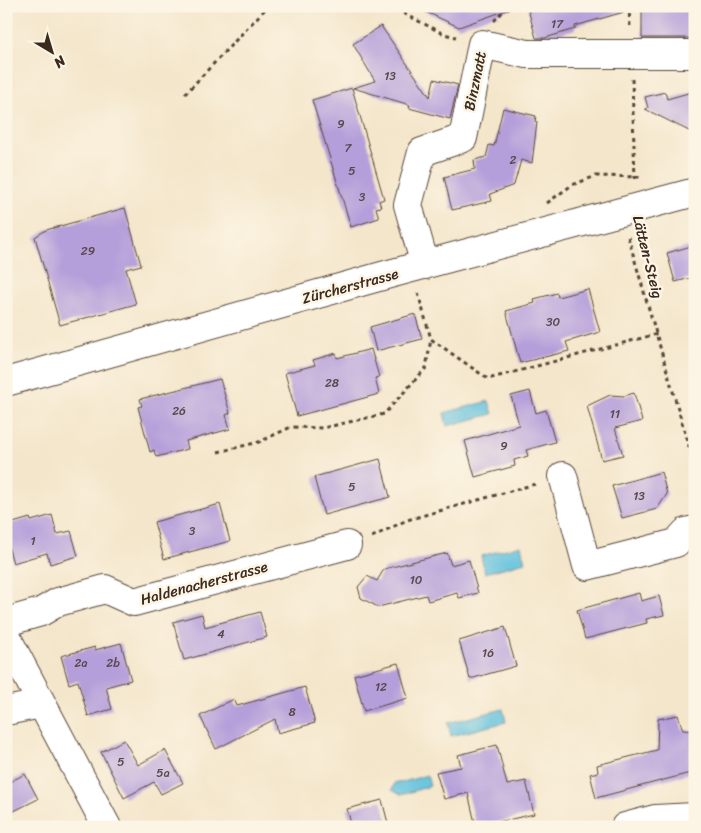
<svg xmlns="http://www.w3.org/2000/svg" width="701" height="833" viewBox="0 0 701 833" font-family="Sriracha,sans-serif">
<style>
.water{fill:#5fc0dd;stroke:#4d757e}
.building{fill:#b59fda}
.lines{fill:none;stroke-linecap:round;stroke-linejoin:round}
.minor-casing{stroke:#574638;stroke-width:30}
.path{stroke:#574638;stroke-width:3;stroke-dasharray:4 4;stroke-linecap:butt}
.minor{stroke:#fff;stroke-width:28}
.labels{text-anchor:middle;stroke-width:5;stroke-linejoin:round;paint-order:stroke}
.number-label{font-size:12px;fill:#5a474d}
.street-label{font-size:15px;fill:#3b2a1e;stroke:#fcf5e5}
</style>
<rect width="100%" height="100%" fill="#fcf5e5"/>
<filter id="ink" filterUnits="userSpaceOnUse"><feTurbulence type="fractalNoise" baseFrequency=".02" numOctaves="2"/><feDisplacementMap in="SourceGraphic" scale="10" xChannelSelector="R" yChannelSelector="G"/><feConvolveMatrix kernelMatrix="1 2 1 2 8 2 1 2 1" color-interpolation-filters="sRGB"/></filter>
<filter id="wash" filterUnits="userSpaceOnUse"><feTurbulence type="fractalNoise" baseFrequency=".0096" numOctaves="4" result="noise"/><feDisplacementMap in="SourceGraphic" scale="20" xChannelSelector="R" yChannelSelector="G"/><feGaussianBlur stdDeviation="1.12" result="paint"/><feColorMatrix in="noise" values="0 0 0 0 0 0 0 0 0 0 0 0 0 0 0 0 0 1.4 0 .05"/><feComposite in="paint" operator="in"/></filter>
<g filter="url(#wash)">
<rect width="100%" height="100%" fill="#f4e6cb"/>
<path class="water" d="M489 401 493 414 447 426 444 413Z
M521 545 525 562 485 573 481 556Z
M503 709 506 722 451 736 448 723Z
M427 775 430 786 401 795 392 790 395 782 400 783Z"/>
<g id="blocks">
<path class="building" d="M413 6H510V9L459 27Z
M527 6H623L624 12 575 26V29L545 38H536Z
M642 6H695V38H642Z
M381 26 430 97 434 79 458 85 450 119 409 108 410 105 353 88 375 81 353 44Z
M352 88 384 199 379 201 381 207 376 208 379 218 351 227 312 100Z
M695 91V134L645 109 648 108 645 97 665 92 667 99Z
M503 108 536 116 535 122H537L532 163 521 160 514 185 490 194 492 201 452 210 444 177 475 169 474 160 486 157 489 145 494 146Z
M125 208 141 265 126 269 136 304 60 325 35 237 46 230Z
M695 245V277L675 282 667 253Z
M588 289 600 332 566 342 569 351 520 363 506 311 535 303 534 299 557 293 558 297Z
M415 314 422 339 376 351 370 327Z
M371 349 379 377 375 378 379 394 297 416 285 373 315 365 313 360 336 353 337 358Z
M220 379 230 413 226 415 230 429 186 441 188 449 156 457 154 450 150 452 138 407 142 406 140 399Z
M530 391 536 413 546 410 555 442 526 450 528 456 514 460 515 466 475 477 465 441 519 425 511 396Z
M634 393 642 421 615 428 623 455 602 460 587 406 610 395 624 396Z
M380 459 390 497 324 515 314 477Z
M661 472 667 494 657 509 622 518 612 486Z
M220 504 230 541 164 559 154 522Z
M52 515 57 534 71 531 78 556 50 564 47 553 13 563 6 539V525L30 518 31 521Z
M447 553 451 565 469 560 478 593 459 598 457 593 428 601 426 595 378 607 361 598 358 587 367 576 377 581 384 569Z
M639 593 641 601 659 596 664 615 646 619 647 623 585 639 577 610Z
M260 612 267 637 184 660 173 622 202 614 205 627Z
M505 627 516 666 470 679 459 641Z
M121 643 131 680 106 687 112 709 88 716 78 681 69 684 61 656 95 647V650Z
M398 663 408 698 364 711 354 675Z
M305 687 315 723 278 733 275 719 216 749 200 716 234 699 237 706Z
M678 715 683 730 695 731V747L690 748 694 772 596 798 590 774 598 772 597 765 657 750 658 719Z
M124 740 138 765 165 750 183 783 161 794 154 782 124 798 101 752Z
M497 745 507 785 526 781 534 814 476 827 468 793 444 799 436 772 461 767 458 755Z
M25 774 38 799 6 815V784Z
M382 800 389 827H352L347 809Z"/>
</g>
</g>
<g filter="url(#ink)">
<use href="#blocks" fill-opacity="0" stroke="#574638" stroke-width="1"/>
<g class="lines">
<g class="minor-casing">
<path id="minor" d="M425 265 408 205 422 152 463 138 482 44 527 54H695
M6 382 382 276 695 192
M563 476 587 566 676 543 686 532 695 530
M6 622 41 612 58 602 105 589 134 602 347 545
M6 636 107 827
M6 711 41 704
M625 827 655 819 695 817"/>
</g>
<path class="path" d="M389 6 444 34 456 37
M629 6 630 28
M494 21 508 6
M632 79 635 180
M185 94 268 6
M547 203 572 185 596 176 643 177
M628 237 695 467
M418 293 431 339 488 379 657 334
M218 452 259 442 291 427 323 428 384 414 426 368 431 339
M372 537 407 520 539 483"/>
<use href="#minor" class="minor"/>
</g>
</g>
<g class="labels">
<g class="number-label">
<text x="557" y="28">17</text>
<text x="390" y="80">13</text>
<text x="341" y="128">9</text>
<text x="348" y="152">7</text>
<text x="513" y="164">2</text>
<text x="352" y="175">5</text>
<text x="362" y="201">3</text>
<text x="88" y="255">29</text>
<text x="553" y="326">30</text>
<text x="332" y="387">28</text>
<text x="179" y="415">26</text>
<text x="615" y="418">11</text>
<text x="504" y="450">9</text>
<text x="352" y="491">5</text>
<text x="639" y="500">13</text>
<text x="192" y="535">3</text>
<text x="33" y="545">1</text>
<text x="416" y="584">10</text>
<text x="221" y="638">4</text>
<text x="488" y="657">16</text>
<text x="81" y="667">2a</text>
<text x="113" y="667">2b</text>
<text x="381" y="691">12</text>
<text x="292" y="716">8</text>
<text x="121" y="766">5</text>
<text x="163" y="777">5a</text>
</g>
<g class="street-label">
<text transform="translate(475 81) rotate(-78)" y="5">Binzmatt</text>
<text transform="translate(648 257) rotate(76)" y="5">Lätten-Steig</text>
<text transform="translate(350 286) rotate(-15)" y="5">Zürcherstrasse</text>
<text transform="translate(204 583) rotate(-15)" y="5">Haldenacherstrasse</text>
</g>
</g>
<rect width="701" height="833" fill="none" stroke="#fcf5e5" stroke-width="25"/>
<g transform="translate(52 52) rotate(142)" stroke="#fcf5e5" stroke-width="4" paint-order="stroke">
<path d="M0-4L9 19L0 12L-9 19Z" fill="#3b2a1e"/>
<text y="-8" font-size="14" font-weight="bold" text-anchor="middle" fill="#3b2a1e">N</text>
</g>
</svg>
